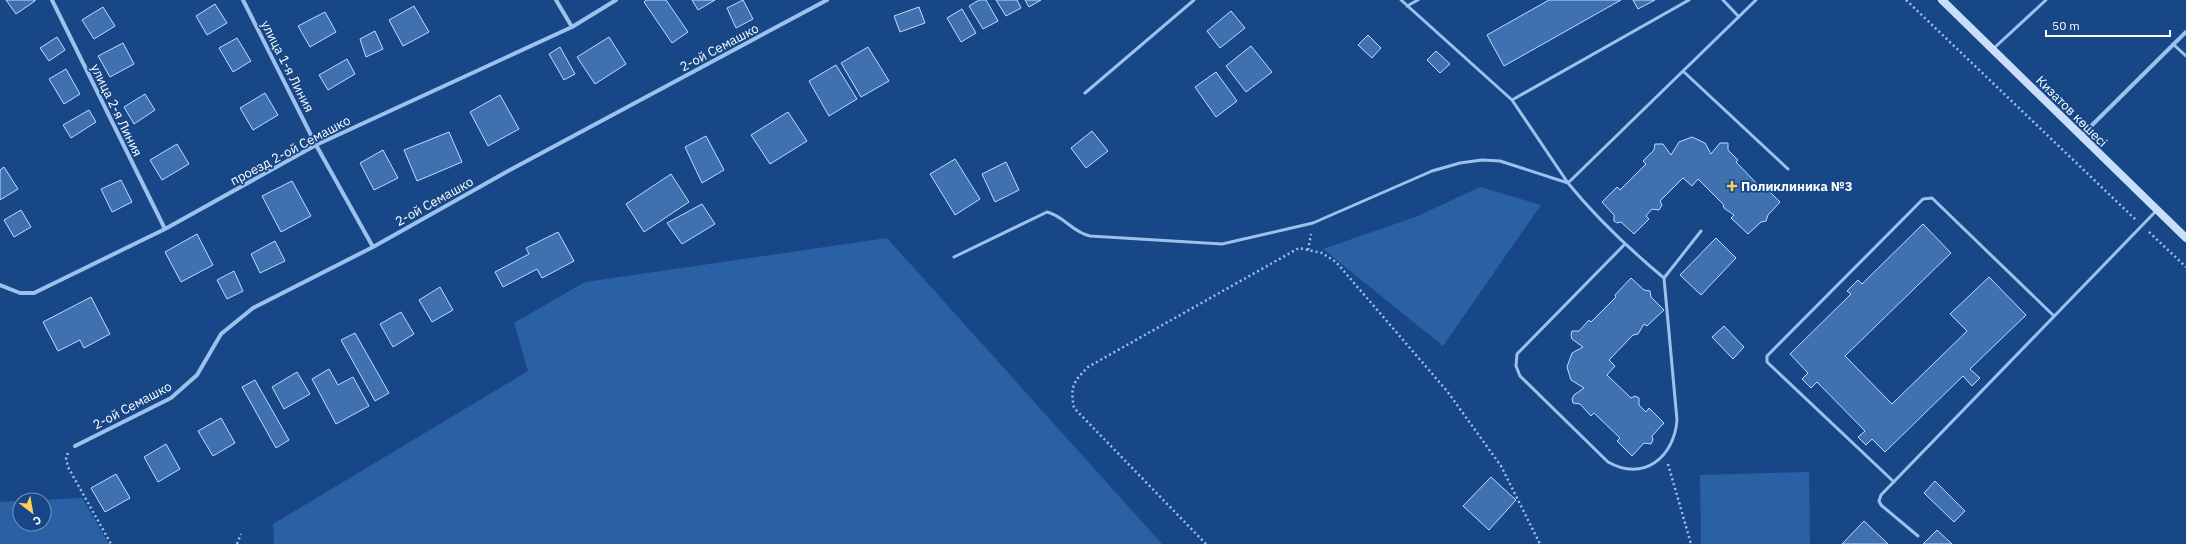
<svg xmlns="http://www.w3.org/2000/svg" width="2186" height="544" viewBox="0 0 2186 544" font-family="'IBM Plex Sans',sans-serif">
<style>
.green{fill:#2a60a4}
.building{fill:#3f70af;stroke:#c2dbfa}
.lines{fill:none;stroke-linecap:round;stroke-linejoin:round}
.path{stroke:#9dc1ed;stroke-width:2.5;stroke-dasharray:2 3;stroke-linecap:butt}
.service{stroke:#9dc1ed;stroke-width:3}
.minor{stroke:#9dc1ed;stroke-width:4}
.secondary{stroke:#c9def9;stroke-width:8}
.poi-dot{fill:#ffd059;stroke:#174786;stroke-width:1.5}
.labels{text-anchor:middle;stroke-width:3.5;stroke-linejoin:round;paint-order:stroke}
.street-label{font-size:13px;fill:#fff;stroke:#174786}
.poi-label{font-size:13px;font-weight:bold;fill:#fff;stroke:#174786;text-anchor:start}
</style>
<rect width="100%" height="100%" fill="#174786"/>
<path class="green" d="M1480 187 1541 205 1443 346 1323 249 1418 216Z
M887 238 1162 544H274L273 524 528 371 514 323 585 282Z
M1809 472 1810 544H1701L1700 475Z
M82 498 109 544H0V502L20 501V524H44V500H40Z"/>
<path class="building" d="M6 0H35V1L16 14Z
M646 0H666L688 32 672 43 644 2Z
M692 0H715L698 10Z
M743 0 753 19 736 28 727 8Z
M979 0H986L998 21 983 29 969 6Z
M996 0H1017L1021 8 1006 16Z
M1025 0H1041L1029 7Z
M1549 0H1621L1504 66 1487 35Z
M1633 0H1655L1638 9Z
M215 4 227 23 207 35 196 16Z
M414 6 429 32 403 46 389 20Z
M103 7 115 26 94 39 82 20Z
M919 7 925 23 900 32 894 16Z
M962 9 976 33 961 42 947 18Z
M1231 11 1245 28 1220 48 1207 31Z
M325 12 336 32 310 47 298 26Z
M375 31 383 49 366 57 360 39Z
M1368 35 1381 48 1372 58 1358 45Z
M57 37 65 50 49 61 40 48Z
M609 37 626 64 595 84 577 57Z
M237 38 251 61 233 72 219 48Z
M123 43 134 64 110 77 98 56Z
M1251 46 1272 72 1246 92 1226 66Z
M560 47 575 74 564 80 549 54Z
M868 47 889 81 861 97 841 63Z
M1436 51 1450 64 1440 73 1427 60Z
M347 59 355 74 328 90 319 75Z
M836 65 857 99 829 116 809 81Z
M66 69 80 94 64 104 49 79Z
M1216 72 1237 101 1216 117 1195 87Z
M265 93 278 115 253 130 240 108Z
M145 94 155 110 134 124 124 107Z
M500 95 519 129 488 146 470 112Z
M89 110 96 122 71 138 63 125Z
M788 112 807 141 770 164 751 135Z
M1092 131 1108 151 1086 168 1071 148Z
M449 132 462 162 417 181 404 150Z
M706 136 724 170 702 183 685 147Z
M1692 137 1705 143 1711 154 1720 143H1728V150L1738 160 1736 162 1761 188 1764 186 1780 202 1768 215 1766 221 1761 222 1748 234 1731 218 1734 215 1724 208 1723 204 1698 179 1692 186 1683 178 1660 201 1662 205 1659 210 1652 209 1646 216 1649 219 1634 234 1621 222 1617 223 1614 221V215L1602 202 1617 187 1620 190 1646 164 1643 161 1654 150 1655 144H1663L1671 155 1679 142Z
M177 144 189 164 162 180 150 160Z
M383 150 398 178 374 190 360 163Z
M955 159 980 199 955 215 930 174Z
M1006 162 1019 190 995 202 982 174Z
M4 167 18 189 0 200V170Z
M671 174 689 202 644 232 626 204Z
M121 180 132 202 112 212 101 189Z
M292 181 311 216 281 232 262 196Z
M702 204 715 224 682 244 667 223Z
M21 210 31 227 14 237 4 220Z
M1923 224 1951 253 1845 356 1892 404 1967 331 1950 314 1989 277 2026 315 1970 369 1980 378 1972 386 1963 376 1885 452 1872 439 1866 445 1858 437 1865 431 1817 382 1811 388 1802 379 1808 373 1790 354 1851 294 1847 291 1858 280 1862 284Z
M558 232 574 261 542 278 537 269 503 287 495 272 529 254 526 248Z
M197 234 213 265 181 282 165 252Z
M1716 238 1736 258 1701 295 1680 275Z
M275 241 285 261 260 273 251 254Z
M234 271 243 291 227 299 217 280Z
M1631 278 1644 290 1650 291 1651 297 1664 310 1647 326 1644 324 1638 334 1633 335 1609 360 1615 366 1607 375 1631 398 1635 396 1639 398V405L1646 412 1649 408 1664 423 1652 436 1653 440 1651 444 1644 443 1632 456 1617 441 1620 438 1594 413 1591 416 1580 404 1573 403 1572 399 1574 395 1584 388 1571 380 1567 367 1572 353 1583 347 1572 339 1571 335 1572 331H1579L1589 320 1591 322 1616 297 1615 295Z
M440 287 453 310 432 322 419 300Z
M91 297 110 334 84 348 80 340 58 351 43 322Z
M401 312 414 334 393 347 380 324Z
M1724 326 1744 347 1733 359 1712 337Z
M355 333 389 393 375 401 341 340Z
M329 369 338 385 353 377 369 406 336 424 312 379Z
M297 372 310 394 284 409 272 387Z
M255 380 289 440 276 448 242 387Z
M221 418 235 443 213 456 198 431Z
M166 444 180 469 158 482 144 457Z
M116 474 130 498 105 512 91 488Z
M1491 477 1516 500 1489 530 1463 506Z
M1935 481 1965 511 1954 522 1924 493Z
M1864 521 1888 544H1842Z
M1937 530 1952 544H1923Z"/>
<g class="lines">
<path class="path" d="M1906 0 2136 220
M2149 232 2186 267
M1308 250 1311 234
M68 453 66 458 68 467 111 544
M1668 464 1691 544
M237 544 241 534
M1206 544 1074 408C1070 387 1073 382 1088 367L1299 248 1322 253 1336 262 1447 391 1501 466 1540 544"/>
<path class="service" d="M1401 0 1512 100 1568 183
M1723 0 1739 17
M1407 6 1418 0
M2173 44 2186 56
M1993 49 2046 0
M1684 72 1788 169
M1085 93 1194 0
M1512 100 1689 0
M1701 231 1664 278C1628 248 1598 220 1568 183L1756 0
M1624 245 1517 354 1516 366 1520 376 1608 462C1643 482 1674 458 1677 420L1664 278
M954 257 1047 212C1064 216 1072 232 1090 236L1222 244 1313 223 1432 171 1460 163 1482 160 1500 161 1568 183
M1894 482 1767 362V356L1923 199 1932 198 2054 316
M1918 536 1881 505 1879 501 1881 495 2157 210"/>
<path class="minor" d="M52 0 165 229
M243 0 316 145 373 247
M556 0 572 27
M2081 136 2186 32
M0 285 20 293H34L165 229 316 145 572 27 616 0
M75 446 171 398 197 375 221 334 253 308 373 247 508 171 827 0"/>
<path class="secondary" d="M1942 0 2186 238"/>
</g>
<path class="poi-dot" d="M1730 180h4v4h4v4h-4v4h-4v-4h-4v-4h4z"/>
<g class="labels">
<g class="street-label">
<text transform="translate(719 47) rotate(-28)" y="5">2-ой Семашко</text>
<text transform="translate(288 66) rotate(63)" y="5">улица 1-я Линия</text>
<text transform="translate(117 110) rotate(64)" y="5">улица 2-я Линия</text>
<text transform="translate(2072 111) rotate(45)" y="5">Кизатов көшесі</text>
<text transform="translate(290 150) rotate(-28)" y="5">проезд 2-ой Семашко</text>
<text transform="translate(434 201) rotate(-29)" y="5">2-ой Семашко</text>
<text transform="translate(132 405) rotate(-28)" y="5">2-ой Семашко</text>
</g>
<g class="poi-label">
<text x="1741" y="191">Поликлиника №3</text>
</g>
</g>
<g transform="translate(32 512) rotate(149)"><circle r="19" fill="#174786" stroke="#7491b6"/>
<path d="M0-3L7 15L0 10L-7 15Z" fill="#ffd059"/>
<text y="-6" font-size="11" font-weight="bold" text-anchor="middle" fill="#ffffff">С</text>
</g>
<path d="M2046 30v6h124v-6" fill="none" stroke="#ffffff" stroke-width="2"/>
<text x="2052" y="30" font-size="12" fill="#ffffff" stroke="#174786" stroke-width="3" paint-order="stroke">50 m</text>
</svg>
